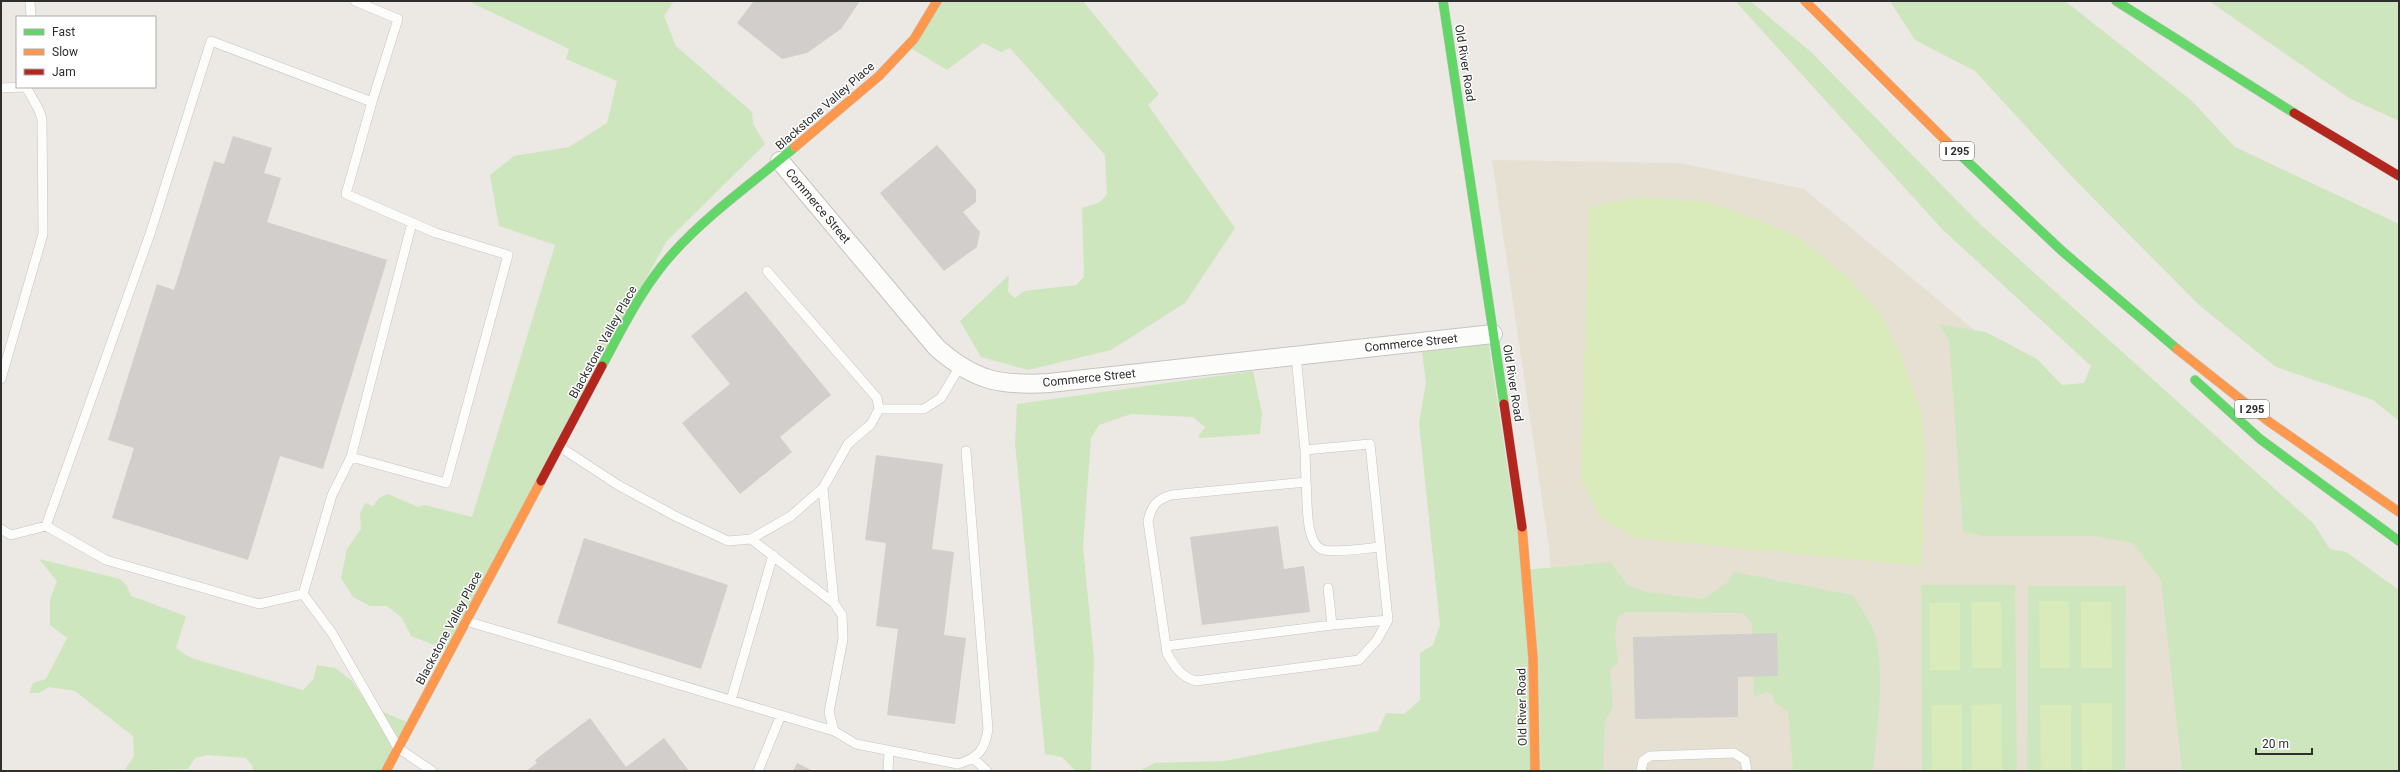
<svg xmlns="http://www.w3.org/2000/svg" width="2400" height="772" viewBox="0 0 2400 772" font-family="Roboto,sans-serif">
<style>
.education{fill:#e6e0d3}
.green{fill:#cee6be}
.pitch{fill:#d9eabb}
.building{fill:#d1cecb}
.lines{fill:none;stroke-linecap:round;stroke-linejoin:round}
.lane-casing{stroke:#c5c4c5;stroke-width:10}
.street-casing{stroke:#c5c4c5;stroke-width:20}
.fast-casing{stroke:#c5c4c5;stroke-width:10}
.slow-casing{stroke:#c5c4c5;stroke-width:10}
.jam-casing{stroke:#c5c4c5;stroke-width:10}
.lane{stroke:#fcfcfb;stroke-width:9}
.street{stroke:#fcfcfb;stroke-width:18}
.fast{stroke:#63d668;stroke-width:9}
.slow{stroke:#ff974d;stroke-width:9}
.jam{stroke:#b3261e;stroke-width:9}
.labels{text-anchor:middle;stroke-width:3;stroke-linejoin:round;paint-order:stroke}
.shield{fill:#fff;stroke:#6d6d6d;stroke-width:1}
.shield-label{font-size:11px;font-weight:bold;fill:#2e2e2e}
.street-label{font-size:12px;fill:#2e2e2e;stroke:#fff}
</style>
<rect width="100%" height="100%" fill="#ece8e4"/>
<path class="education" d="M1492 160 1680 163 1804 189 2006 356 2165 558 2243 771H1557L1556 638 1549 547Z"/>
<path class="green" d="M468 1H674L664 16 676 46 752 112 753 124 765 144 666 242 447 650 411 636 402 618 387 606H370L353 597 341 578 347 549 361 529 360 514 365 503 373 506 379 498 388 494 418 507 425 505 472 517 555 245 499 226 490 175 514 156 569 147 607 123 617 81 566 59 569 49Z
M933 1H1083L1159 94 1148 105 1235 228 1185 303 1111 350 1028 370 981 357 960 321 1009 275 1008 292 1015 298 1024 291 1076 285 1084 277 1082 208 1100 202 1107 194 1105 155 1010 48 1001 52 983 43 947 70 907 46Z
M1738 1H1750L1811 52 1980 224 2314 524 2330 549 2346 552 2399 590V771H2182L2161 580 2133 543 2095 536H1982L1963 532 1949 340 1938 324 1986 332 2037 359 2062 385 2084 383 2091 366 1942 229 1737 3Z
M1892 1H2065L2192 101 2235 147 2399 224V421L2373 400 2276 367 2199 305 2074 179 1975 71 1915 40 1891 3Z
M2209 1H2399V121L2349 98Z
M1487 333 1523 570 1611 562 1627 585 1646 592 1703 599 1728 582 1734 572 1853 595C1860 608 1873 624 1876 638 1885 681 1877 728 1873 771H1793L1788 712 1775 703 1772 694 1766 692 1754 697 1752 623 1743 613 1627 612 1618 617 1615 633 1618 663 1610 670 1613 708 1605 720 1603 771H1139L1155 763 1224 761 1378 731 1386 713 1404 714 1420 700V653L1433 645 1440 625 1419 423 1426 382 1421 344Z
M1253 371 1262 413 1260 434 1201 438 1198 437 1205 427 1193 417 1131 414 1099 425 1091 438 1083 547 1094 658 1091 771H1076L1062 757 1045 754 1015 443 1017 404Z
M39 559 120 579 127 586 131 596 186 616 176 648 191 658 303 690 313 680 317 665 335 668 352 681 369 706 407 722 382 771H253L252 765 246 758 208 755 195 758 188 769 124 771 134 756 133 736 75 691 49 687 39 693H29L33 683 46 679 67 638 50 625V600L57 581Z
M1921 585H2015L2017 771H1922Z
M2028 586H2126L2125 771H2027Z"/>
<path class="pitch" d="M1641 197 1708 202 1754 218 1798 237 1846 275 1880 313 1902 358 1922 416 1925 458 1922 566 1636 538 1601 518 1581 479 1589 207Z
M2039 601H2069L2070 668H2040Z
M1971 602H2001L2002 668H1972Z
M2081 602H2111L2112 668H2081Z
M1929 603H1960V670H1930Z
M2081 703H2112V770H2082Z
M2001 704 2002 771H1972L1971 705Z
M1931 705H1962V771H1932Z
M2040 705H2071V771H2041Z"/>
<path class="building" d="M754 1H860L841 29 807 53 782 59 737 23Z
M233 136 272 148 264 173 281 178 267 222 387 260 323 469 280 456 248 560 112 518 134 448 108 440 157 284 174 290 214 161 224 164Z
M937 145 976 190V202L963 212 980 232 977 247 944 271 880 193Z
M746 291 831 395 780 437 792 452 740 494 682 423 730 384 691 336Z
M876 455 943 464 932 549 954 552 944 635 966 638 955 724 887 715 898 629 876 626 886 543 865 540Z
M1278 526 1284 569 1304 566 1310 612 1202 625 1190 537Z
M584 538 728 585 701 669 557 623Z
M1777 633 1778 676 1738 677V717L1635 719 1633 637Z
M590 718 626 767 664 738 689 771H526L537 763 535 760Z
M797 763 813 771H793Z"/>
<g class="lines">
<g class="lane-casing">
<path id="lane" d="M30 1 31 17
M1 88 26 87
M1296 355 1305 450 1370 444 1388 620 1377 640 1359 660 1196 681C1181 677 1174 666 1167 653L1148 521C1152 505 1156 500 1171 495L1306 482 1305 450
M1 379 43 234 42 119 39 110 26 87
M879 409H924L941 398 960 366
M560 447 618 485 677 517 728 541 751 539 791 516 823 488 848 444 871 424 879 409 877 398 767 271
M351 457 446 483 508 255 436 233 346 194 372 102
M1306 482C1308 500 1304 545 1324 550 1335 553 1368 548 1380 547
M823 488 834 603
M46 526 151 231 211 41 372 102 398 19 355 1
M1 529 11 535 46 526 106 560 259 604 303 594
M751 539 834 603 842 615 843 639 829 712 834 731 856 744 958 764C978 758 985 750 988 729L966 451
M1328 588 1332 625 1388 620
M303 594 332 495 351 457 412 223
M303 594 332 633 398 748 432 771
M466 621 834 731
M1166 646 1332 625
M731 700 773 555
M974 759 987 771
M758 771 781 715
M888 771 889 751
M1641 771 1643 761 1650 756 1734 753 1745 760 1747 771"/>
</g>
<g class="street-casing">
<path id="street" d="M780 161 937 348C975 381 1000 386 1049 383L1493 334"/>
</g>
<g class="fast-casing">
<path id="fast" d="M1443 1 1504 404
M2116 1 2294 113
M1951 146 2062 251 2177 349
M602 366C623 327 643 286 673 253 708 214 755 181 795 147
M2195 380 2260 439 2399 541"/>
</g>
<g class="slow-casing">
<path id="slow" d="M1805 1 1951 146
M795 147 879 76 914 39 937 1
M2177 349 2268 421 2399 512
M1522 527 1533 658 1535 771
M386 771 541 481"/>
</g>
<g class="jam-casing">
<path id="jam" d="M2294 113 2399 176
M1504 404 1522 527
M541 481 602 366"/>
</g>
<use href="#lane" class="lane"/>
<use href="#street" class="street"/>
<use href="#fast" class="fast"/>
<use href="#slow" class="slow"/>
<use href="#jam" class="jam"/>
</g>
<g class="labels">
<g class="shield">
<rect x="1940" y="142" width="34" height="18" rx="3"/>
<rect x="2235" y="400" width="34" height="18" rx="3"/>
</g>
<g class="shield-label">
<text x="1957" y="155">I 295</text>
<text x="2252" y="413">I 295</text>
</g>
<g class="street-label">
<text transform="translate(1465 63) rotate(81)" y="4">Old River Road</text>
<text transform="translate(825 106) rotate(-41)" y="4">Blackstone Valley Place</text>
<text transform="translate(818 206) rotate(50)" y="4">Commerce Street</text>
<text transform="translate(603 342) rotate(-61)" y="4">Blackstone Valley Place</text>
<text transform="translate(1411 343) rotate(-6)" y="4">Commerce Street</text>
<text transform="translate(1089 378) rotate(-6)" y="4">Commerce Street</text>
<text transform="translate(1513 383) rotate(81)" y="4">Old River Road</text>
<text transform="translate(449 628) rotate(-62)" y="4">Blackstone Valley Place</text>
<text transform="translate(1522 707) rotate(-91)" y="4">Old River Road</text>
</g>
</g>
<rect width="2400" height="772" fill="none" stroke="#2e2e2e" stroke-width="4"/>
<rect x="16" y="16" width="140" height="72" fill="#ffffff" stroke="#ababab"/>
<rect x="24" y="29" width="20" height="6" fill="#63d668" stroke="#ababab"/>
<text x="52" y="36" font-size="12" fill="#2e2e2e">Fast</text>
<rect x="24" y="49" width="20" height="6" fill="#ff974d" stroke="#ababab"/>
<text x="52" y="56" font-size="12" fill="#2e2e2e">Slow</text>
<rect x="24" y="69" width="20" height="6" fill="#b3261e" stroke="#ababab"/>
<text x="52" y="76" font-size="12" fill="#2e2e2e">Jam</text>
<path d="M2256 748v6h56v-6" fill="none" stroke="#2e2e2e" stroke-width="2"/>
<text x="2262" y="748" font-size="12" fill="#2e2e2e" stroke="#ffffff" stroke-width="3" paint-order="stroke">20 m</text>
</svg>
